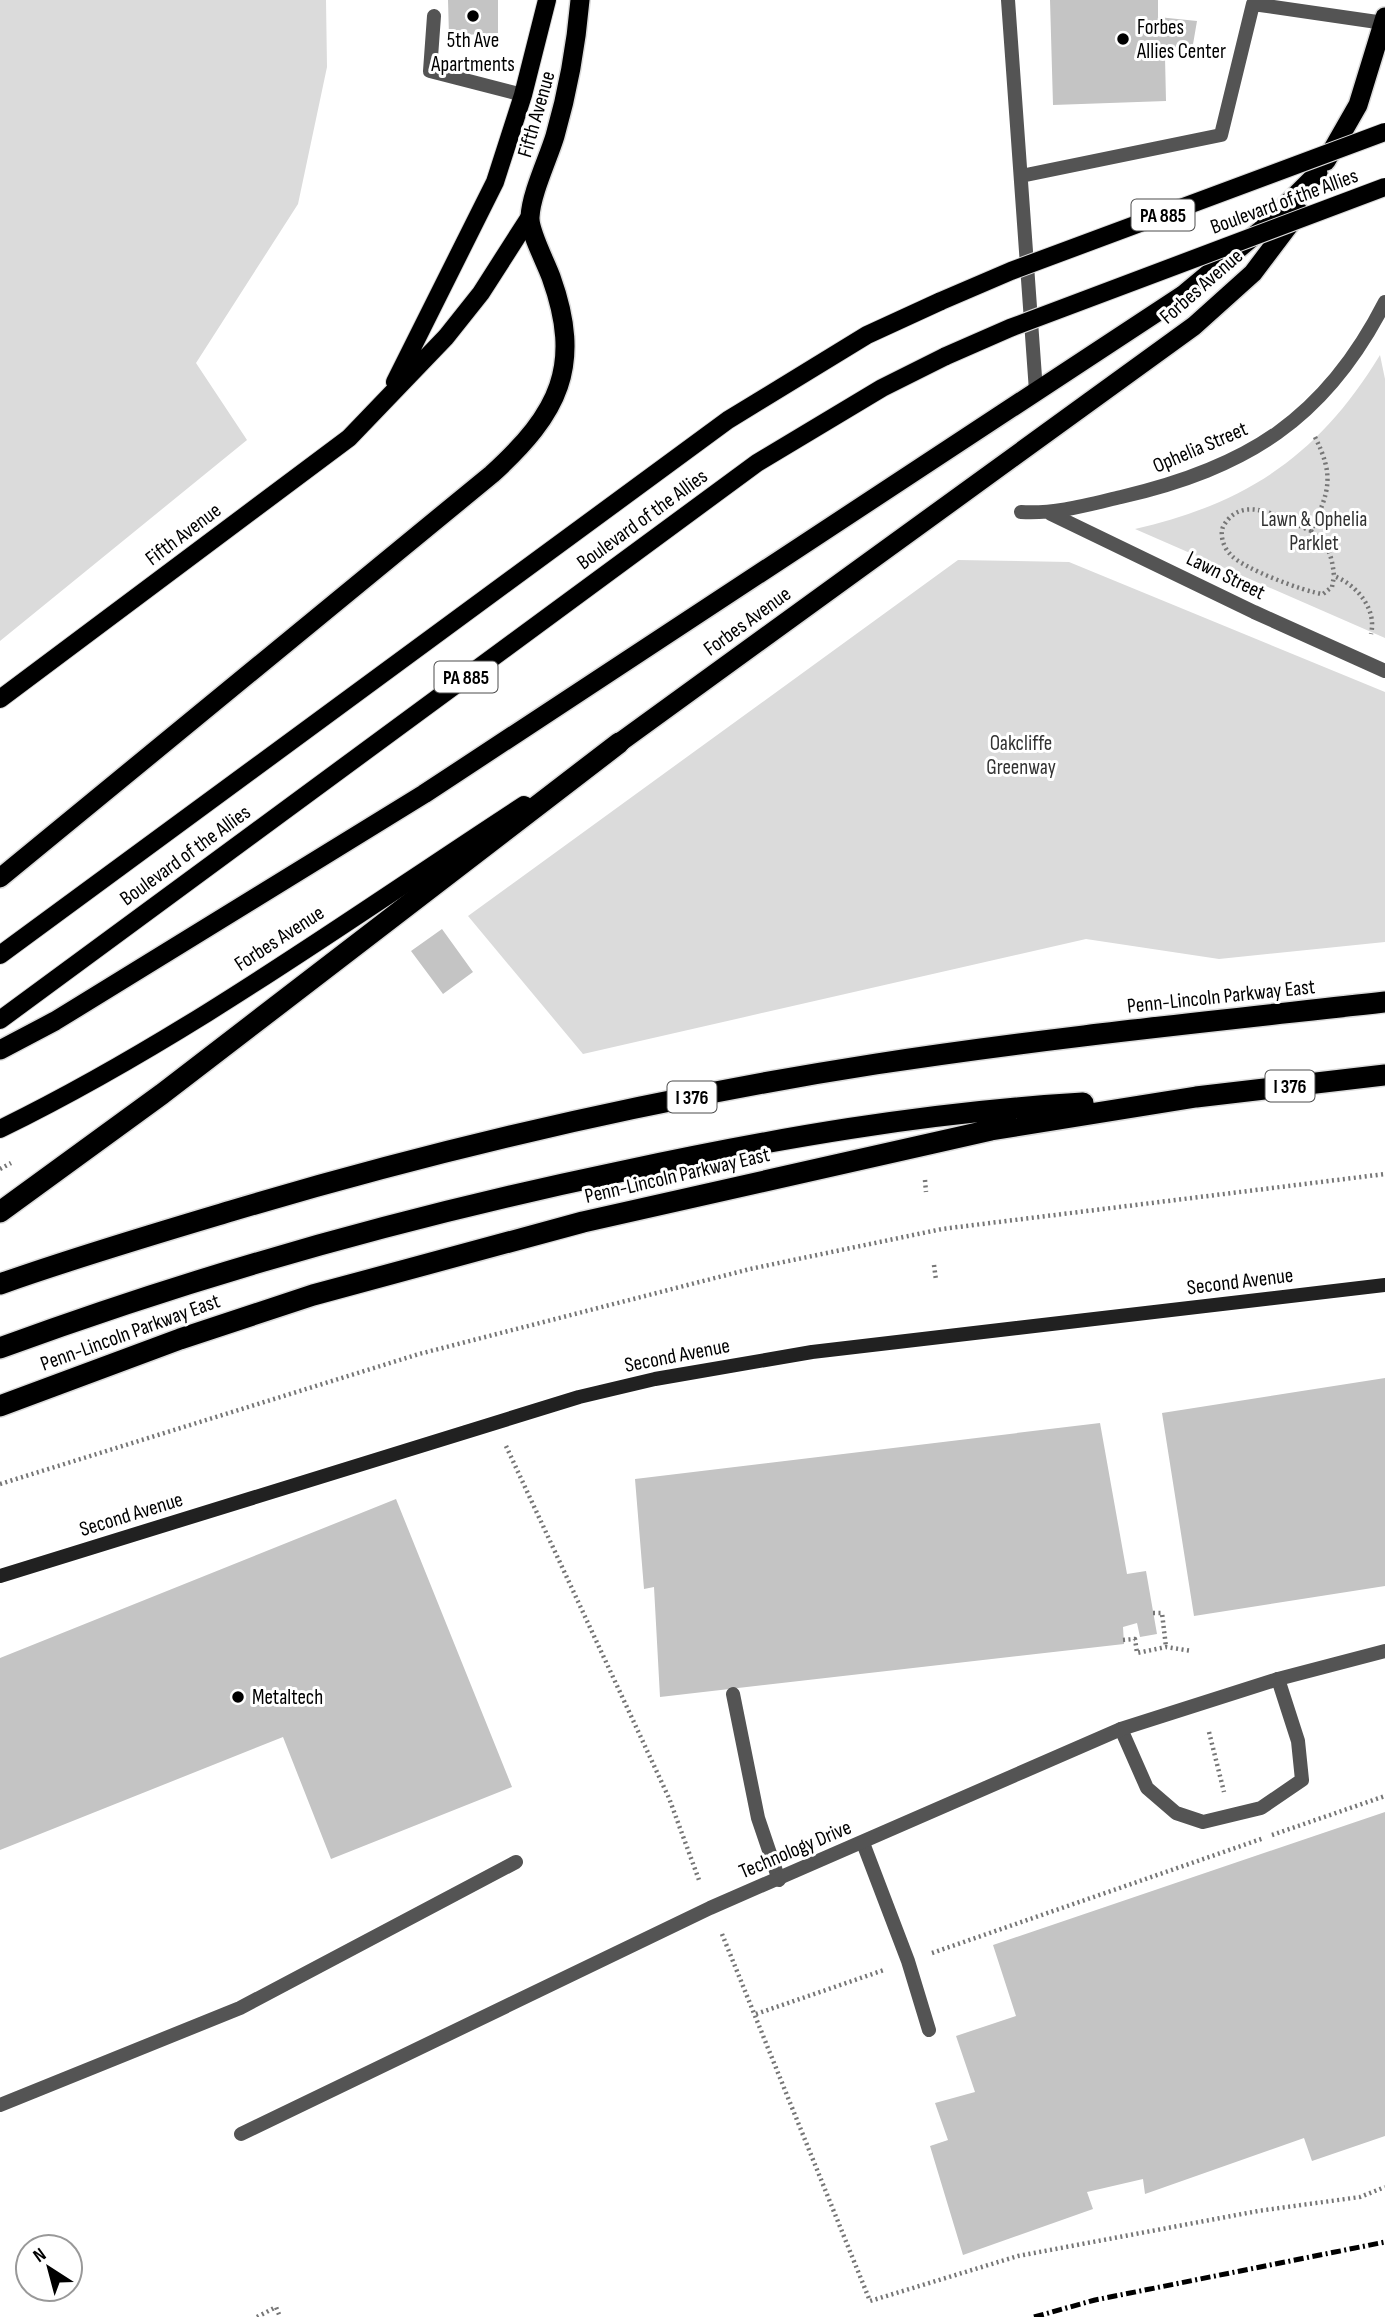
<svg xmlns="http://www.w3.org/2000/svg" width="1385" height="2317" viewBox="0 0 1385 2317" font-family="'Sofia Sans Condensed',sans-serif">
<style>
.green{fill:#dbdbdb}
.building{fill:#c4c4c4}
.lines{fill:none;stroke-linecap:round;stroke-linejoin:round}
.primary-casing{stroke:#dbdbdb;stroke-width:20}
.trunk-casing{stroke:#dbdbdb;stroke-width:22}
.motorway-casing{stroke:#dbdbdb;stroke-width:24}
.path{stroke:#767676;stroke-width:4.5;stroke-dasharray:2 3.5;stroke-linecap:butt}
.service{stroke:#545454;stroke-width:14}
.minor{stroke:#545454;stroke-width:14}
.secondary{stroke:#212121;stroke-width:14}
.primary{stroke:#000;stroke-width:18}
.trunk{stroke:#000;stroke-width:19}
.motorway{stroke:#000;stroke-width:21}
.rail{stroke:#000;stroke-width:5;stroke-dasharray:10 3.5 2 3.5;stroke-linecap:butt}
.primary-bridge-casing{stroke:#dbdbdb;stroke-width:20;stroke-linecap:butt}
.primary-bridge{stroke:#000;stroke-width:18}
.poi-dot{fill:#000;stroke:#fff;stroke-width:2.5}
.labels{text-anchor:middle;stroke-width:6;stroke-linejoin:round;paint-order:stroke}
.shield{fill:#fff;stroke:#4c4c4c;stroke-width:2}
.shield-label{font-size:19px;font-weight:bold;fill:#000}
.poi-label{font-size:21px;fill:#000;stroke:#fff;text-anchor:start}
.street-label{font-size:21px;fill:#000;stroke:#fff}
.park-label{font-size:21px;fill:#323232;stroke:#fff}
</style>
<rect width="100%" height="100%" fill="#fff"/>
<path class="green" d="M0 0H326L327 67 298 204 196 363 247 440 0 641Z
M1380 355 1385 379V638L1135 529C1248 503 1319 455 1380 355Z
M958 560 1069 562 1385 692V942L1219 959 1086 939 583 1054 468 916Z"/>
<path class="building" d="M448 0H498V33L449 36Z
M1050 0H1158V17L1197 21 1191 56 1165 57 1166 101 1053 105Z
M442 929 473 972 443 994 411 951Z
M1385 1378V1586L1194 1616 1162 1413Z
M1100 1423 1127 1574 1146 1571 1157 1634 1140 1637 1137 1623 1123 1627 1124 1644 660 1697 654 1587 644 1589 635 1479Z
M396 1499 512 1787 331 1859 283 1737 0 1850V1658Z
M1385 1812V2136L1312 2161 1304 2138 1145 2194 1143 2179 1087 2192 1093 2209 963 2255 930 2146 948 2140 935 2103 975 2092 956 2036 1016 2016 993 1945Z"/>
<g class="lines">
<g class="primary-casing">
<path id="primary" d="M395 382 495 182 523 95 547 0
M0 699 349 438 446 337 481 293 529 218
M0 955 728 420 867 335 941 301
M0 1020 757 463 882 388 946 356
M0 1129C184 1039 352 917 524 805"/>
</g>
<g class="trunk-casing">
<path id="trunk" d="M1326 161 1358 105 1385 17
M619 743 1194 326 1253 273 1299 212
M0 878 492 474C559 413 583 366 551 277 546 263 529 231 530 217 531 194 548 159 555 136 568 91 576 47 580 0
M0 1050 55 1021 424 794 1183 295 1261 230 1318 173"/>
</g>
<g class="motorway-casing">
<path id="motorway" d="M0 1212 162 1094 619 743
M0 1284C76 1257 154 1234 231 1211 442 1148 658 1098 876 1064 1045 1038 1215 1021 1385 1002
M0 1348C201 1274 409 1216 619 1172 772 1139 926 1112 1083 1103
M0 1406 180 1339 313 1295 583 1222 991 1130 1196 1097 1385 1075"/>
</g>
<path class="path" d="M1315 437C1335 477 1329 492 1311 531 1328 544 1332 555 1334 576 1357 585 1377 609 1371 634
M1311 531C1284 520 1244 492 1224 525 1219 533 1223 547 1230 554 1241 568 1305 592 1323 594L1332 587 1334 576
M0 1169 11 1163
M925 1180 926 1192
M934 1265 936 1280
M506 1446 669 1798 699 1880
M0 1484 419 1354 750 1269 942 1229 1385 1174
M1153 1613H1162L1166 1647
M1123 1640 1135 1639 1137 1653 1166 1647 1192 1651
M1209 1732 1224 1792
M1272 1835 1385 1796
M722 1934 870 2301 1018 2256 1258 2211 1360 2197 1385 2187
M932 1953 1264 1838
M756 2014 884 1970
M257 2317 276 2307 280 2317"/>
<path class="service" d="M1008 0 1036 391
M434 16 430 71 523 95
M1021 176 1221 135 1253 4 1384 23
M733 1694 758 1818 779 1880
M1121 1729 1147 1788 1176 1813 1203 1822 1261 1808 1302 1780 1298 1741 1278 1679
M863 1843 908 1961 929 2030
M0 2105 240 2008 516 1862"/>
<path class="minor" d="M1021 512C1056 514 1087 505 1121 497 1246 468 1325 420 1385 302
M1051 514 1254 612 1385 671
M241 2134 710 1908 1121 1729 1278 1679 1385 1651"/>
<path class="secondary" d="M0 1576 579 1397 655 1379 812 1352 1385 1285"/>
<use href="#primary" class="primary"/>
<use href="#trunk" class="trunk"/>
<use href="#motorway" class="motorway"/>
<path class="rail" d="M1034 2317 1095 2300 1385 2242"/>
<g class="primary-bridge-casing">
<path id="primary-bridge" d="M941 301 1011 271 1385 132
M946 356 1010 328 1385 187"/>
</g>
<use href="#primary-bridge" class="primary-bridge"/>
</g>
<g class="poi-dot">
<circle cx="473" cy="16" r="7"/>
<circle cx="1123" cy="39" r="7"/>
<circle cx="238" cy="1697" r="7"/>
</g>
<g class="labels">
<g class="shield">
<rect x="1131.5" y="199.5" width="63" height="31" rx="5"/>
<rect x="434.5" y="661.5" width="63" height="31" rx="5"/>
<rect x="1265.5" y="1070.5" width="49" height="31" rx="5"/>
<rect x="667.5" y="1081.5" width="49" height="31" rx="5"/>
</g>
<g class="shield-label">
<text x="1163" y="222">PA 885</text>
<text x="466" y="684">PA 885</text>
<text x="1290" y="1093">I 376</text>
<text x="692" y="1104">I 376</text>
</g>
<g class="poi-label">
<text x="1137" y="34">Forbes<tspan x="1137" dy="24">Allies Center</tspan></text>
<text x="473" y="47" text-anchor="middle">5th Ave<tspan x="473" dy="24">Apartments</tspan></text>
<text x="252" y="1704">Metaltech</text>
</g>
<g class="street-label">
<text transform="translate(536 114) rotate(-74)" y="7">Fifth Avenue</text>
<text transform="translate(1284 201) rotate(-20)" y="7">Boulevard of the Allies</text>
<text transform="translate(1201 286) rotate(-41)" y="7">Forbes Avenue</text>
<text transform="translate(1200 447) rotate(-23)" y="7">Ophelia Street</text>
<text transform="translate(642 519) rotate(-36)" y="7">Boulevard of the Allies</text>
<text transform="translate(183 534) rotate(-37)" y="7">Fifth Avenue</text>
<text transform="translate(1226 575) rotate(26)" y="7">Lawn Street</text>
<text transform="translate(747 621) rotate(-36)" y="7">Forbes Avenue</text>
<text transform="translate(185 855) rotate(-36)" y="7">Boulevard of the Allies</text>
<text transform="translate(279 938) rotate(-33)" y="7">Forbes Avenue</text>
<text transform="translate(1221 996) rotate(-6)" y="7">Penn-Lincoln Parkway East</text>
<text transform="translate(677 1175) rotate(-13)" y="7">Penn-Lincoln Parkway East</text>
<text transform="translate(1240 1281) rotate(-7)" y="7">Second Avenue</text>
<text transform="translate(130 1332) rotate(-20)" y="7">Penn-Lincoln Parkway East</text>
<text transform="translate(677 1355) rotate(-11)" y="7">Second Avenue</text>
<text transform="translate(131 1514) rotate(-17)" y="7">Second Avenue</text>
<text transform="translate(795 1849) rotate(-23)" y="7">Technology Drive</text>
</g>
<g class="park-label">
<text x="1314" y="526">Lawn &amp; Ophelia<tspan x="1314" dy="24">Parklet</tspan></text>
<text x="1021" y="750">Oakcliffe<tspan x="1021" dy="24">Greenway</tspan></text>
</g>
</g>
<g transform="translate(49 2268) rotate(324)"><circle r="33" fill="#ffffff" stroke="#999999" stroke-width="2"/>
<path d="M0-5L12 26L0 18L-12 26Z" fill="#000000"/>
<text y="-10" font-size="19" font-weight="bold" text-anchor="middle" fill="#000000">N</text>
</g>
</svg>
